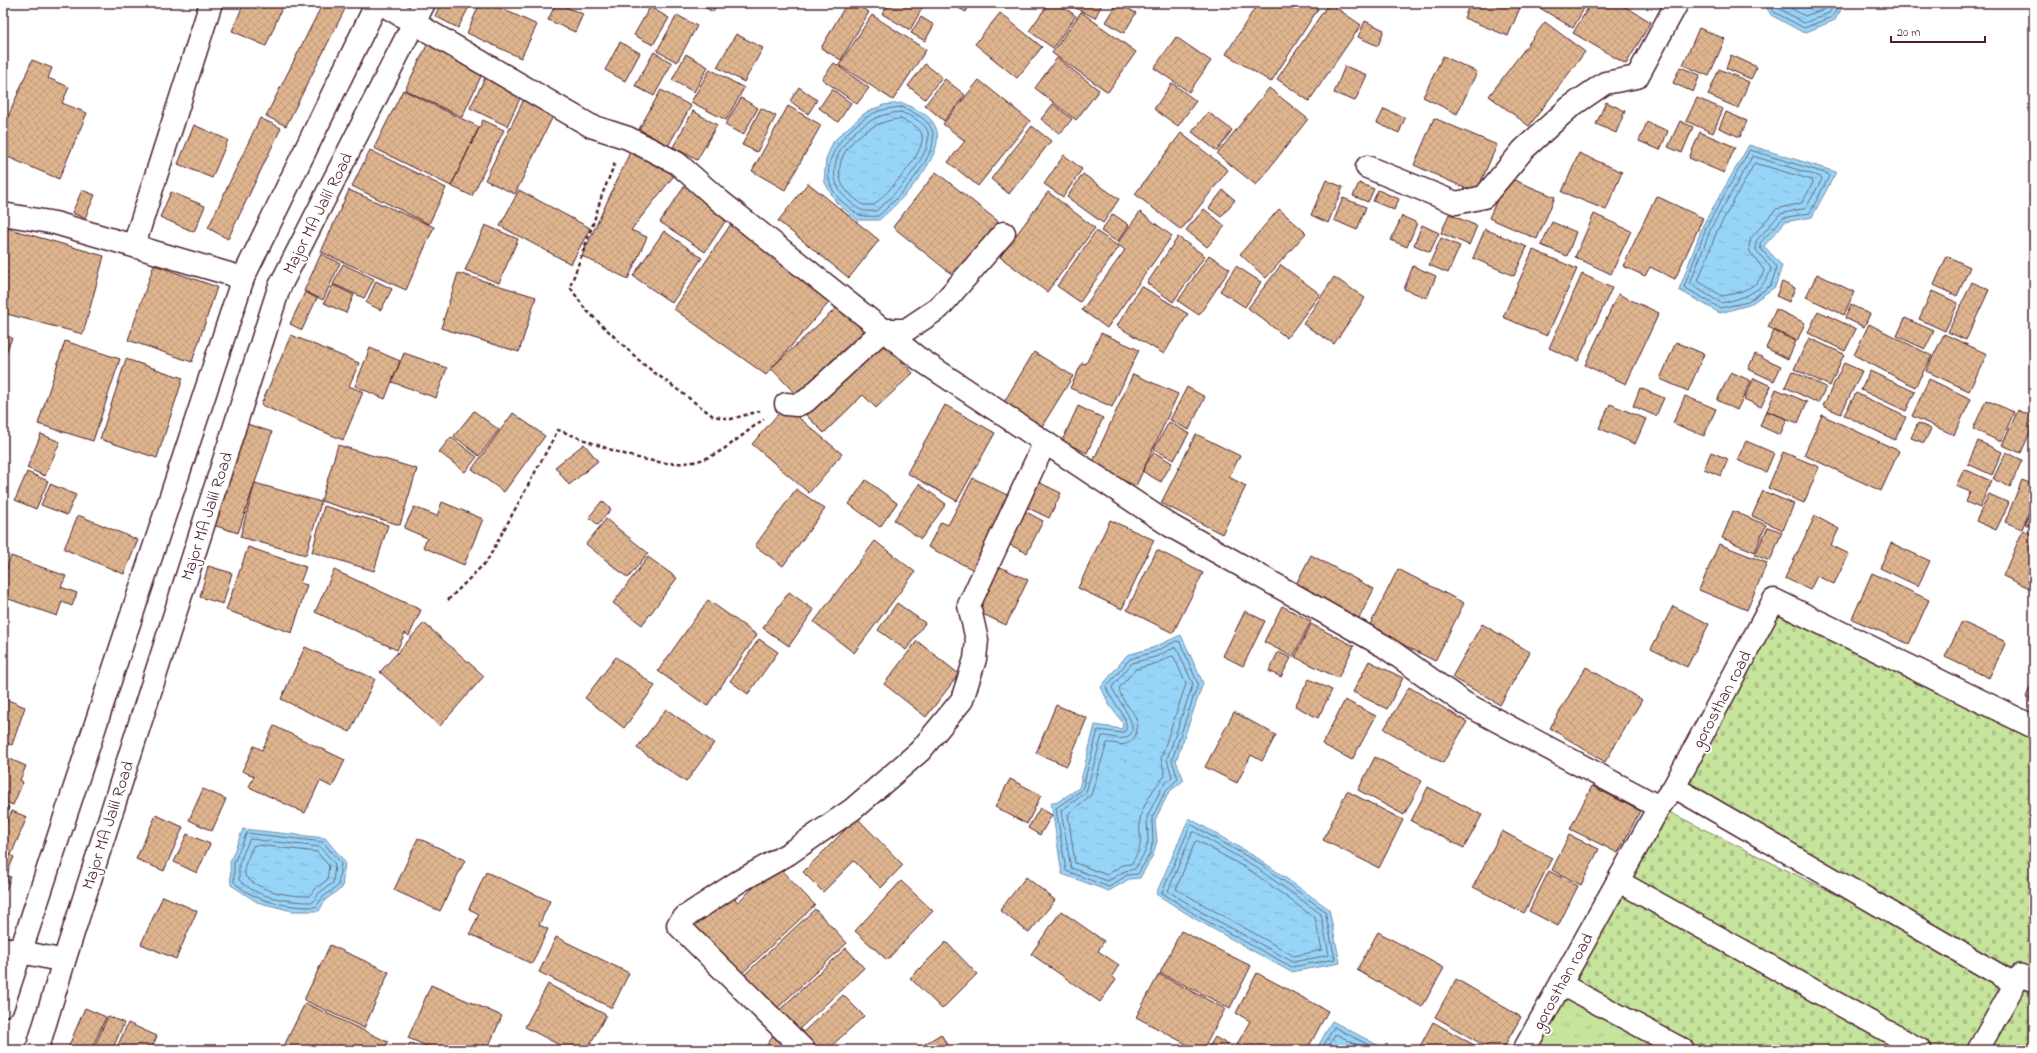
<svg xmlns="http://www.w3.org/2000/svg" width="2037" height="1053" viewBox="0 0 2037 1053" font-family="'Indie Flower',sans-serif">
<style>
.cemetery{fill:url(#cemetery-stones);stroke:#888264}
.park{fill:url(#park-tufts);stroke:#888264}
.water{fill:url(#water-ripples);stroke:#788ca6}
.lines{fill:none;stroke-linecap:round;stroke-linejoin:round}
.shore{stroke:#69687d;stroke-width:1}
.building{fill:url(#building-cross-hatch);stroke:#4a1f2b}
.pedestrian-casing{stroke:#4a1f2b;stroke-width:24}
.minor-casing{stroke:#4a1f2b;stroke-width:25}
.primary-casing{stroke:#4a1f2b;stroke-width:25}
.path{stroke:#4a1f2b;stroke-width:2.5;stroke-dasharray:4 3;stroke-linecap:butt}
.pedestrian{stroke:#fff;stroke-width:21}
.minor{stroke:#fff;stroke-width:22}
.primary{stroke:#fff;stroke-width:22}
.labels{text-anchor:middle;stroke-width:4;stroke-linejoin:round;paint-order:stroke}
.street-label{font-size:17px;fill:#4a1f2b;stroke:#fff}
</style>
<defs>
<pattern id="cemetery-stones" width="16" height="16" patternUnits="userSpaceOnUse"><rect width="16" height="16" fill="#c6e49c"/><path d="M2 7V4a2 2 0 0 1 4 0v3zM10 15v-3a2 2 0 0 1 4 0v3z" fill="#acc387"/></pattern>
<pattern id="park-tufts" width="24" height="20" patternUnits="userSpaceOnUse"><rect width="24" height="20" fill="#c6e49c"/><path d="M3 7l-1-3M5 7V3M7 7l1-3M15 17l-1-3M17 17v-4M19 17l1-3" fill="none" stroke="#acc387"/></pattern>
<pattern id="water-ripples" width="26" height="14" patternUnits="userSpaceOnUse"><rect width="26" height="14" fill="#97d5f8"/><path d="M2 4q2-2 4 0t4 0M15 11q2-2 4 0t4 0" fill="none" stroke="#84b6d5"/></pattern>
<pattern id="building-cross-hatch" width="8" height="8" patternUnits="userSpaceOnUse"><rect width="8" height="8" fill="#deb58f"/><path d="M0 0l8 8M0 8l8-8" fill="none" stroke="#c09b7c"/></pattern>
</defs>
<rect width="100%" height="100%" fill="#fff"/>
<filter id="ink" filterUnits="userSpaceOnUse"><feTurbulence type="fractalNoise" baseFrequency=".025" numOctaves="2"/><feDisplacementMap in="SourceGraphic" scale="8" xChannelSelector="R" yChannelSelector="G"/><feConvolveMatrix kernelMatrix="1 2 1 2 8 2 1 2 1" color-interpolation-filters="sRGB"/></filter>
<g filter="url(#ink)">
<path class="cemetery" d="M1774 600 2034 727V1050H1684L1561 984 1659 807 2007 979 1674 787Z"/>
<path class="park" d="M1561 984 1684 1050H1524Z"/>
<path class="water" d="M1764 3H1845L1835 20 1804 33 1771 15Z
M903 103C915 109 931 114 936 128 947 156 898 204 879 220H857L836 202 824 181 826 159 833 142 843 132 865 113 883 105Z
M1749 145 1836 172 1812 217 1785 222 1764 246 1782 266 1775 287 1749 305 1720 313 1679 290 1703 225Z
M1181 635 1203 683 1176 761 1184 780 1169 792 1155 820 1157 841 1153 855 1140 878 1129 879 1109 891 1062 874 1051 802 1056 803 1079 788 1095 725 1122 729 1123 723 1110 706 1101 687 1127 655 1152 648Z
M1189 818 1259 859 1329 909 1340 963 1291 972 1197 920 1156 894Z
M243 829 325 838 345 862 342 888 325 900 319 911H292L257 902 231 885 230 862Z
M1332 1021 1387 1050H1316Z"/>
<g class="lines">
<path class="shore" d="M1769 3 1774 12 1804 28 1832 17 1841 3
M1774 3 1778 8 1804 23 1829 13 1835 3
M1781 3 1805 16 1825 9 1828 3
M902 107C913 112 925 117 931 128 945 151 894 203 878 216 859 217 859 216 845 204 810 176 837 136 867 117 877 110 890 108 902 107Z
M901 112C910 116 925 122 928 132 933 156 892 198 876 211 861 212 859 210 849 201 818 175 842 135 872 120 881 115 890 113 901 112Z
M900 119C907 122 920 126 922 135 926 154 887 193 874 205H863C854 198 841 189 840 177 835 146 873 120 900 119Z
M1750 150 1828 174 1829 176 1810 213 1783 218 1760 243 1761 249 1777 267 1771 285 1748 302 1720 308 1684 287 1707 226Z
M1753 156 1821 177 1822 179 1806 208 1780 214 1756 241V250L1771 268C1766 291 1742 299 1721 303L1690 284 1711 228Z
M1755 163 1812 180 1813 183 1802 203 1776 209 1751 238 1749 246 1750 252 1764 270C1761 287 1737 294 1722 296L1698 281 1717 231Z
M1177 641 1180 642 1198 684 1172 760 1178 779 1166 790 1152 818 1153 841 1150 854 1138 874 1127 875 1109 887 1066 871 1056 808 1082 790 1098 730 1121 733 1126 730C1129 715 1110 701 1106 687L1130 659 1154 652Z
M1175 648 1177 649 1193 684 1167 759 1172 777 1162 787 1147 817 1148 841 1145 852 1135 869 1125 871 1108 881 1071 868 1061 811 1086 792 1102 736C1109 735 1117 740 1124 738 1147 732 1115 698 1112 687L1132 663 1155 657Z
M1172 656 1174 657 1186 684 1161 758 1165 776C1156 784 1142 806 1140 819 1138 840 1146 842 1131 864L1122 865 1107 875 1075 863 1068 814 1091 795 1107 743C1113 742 1119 746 1126 744 1131 742 1135 738 1136 733 1143 713 1121 706 1119 688L1136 669 1157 663Z
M1192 825 1257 862 1325 911 1335 959 1292 967 1199 917 1162 893 1190 826Z
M1195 832 1254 866 1321 914 1329 955 1293 962 1202 912 1168 891 1192 833Z
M247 833 323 842 341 863 338 886 323 897 316 907C288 907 255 903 234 882V863Z
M250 839 320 847 335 864 333 883 319 893 313 902C288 902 257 898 239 880V864Z
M1198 841 1251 871 1315 918 1322 950 1294 956 1176 889 1195 842Z
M258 845 317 852 329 866 327 880 315 889 309 896C288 896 261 892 245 876V865L253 846Z
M1321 1050 1334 1027 1378 1050
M1326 1050 1336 1034 1367 1050"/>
</g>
<path class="building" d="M244 3H284L266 46 232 31Z
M323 3H348L286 126 266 116Z
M441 3H471L458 28 435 16Z
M480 3H490L537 25 521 58 467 33Z
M556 3 583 14 575 32 548 20Z
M697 3H717L713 12Z
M847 3H853L869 12 841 60 821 48Z
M889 3H925L910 30 882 14Z
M949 3H970L966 12Z
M1049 3H1058L1076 16 1053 48 1029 31Z
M1074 3H1099L1102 4 1095 18 1072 6Z
M1118 3 1136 13 1124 33 1106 22Z
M1129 3H1143L1139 9Z
M1258 3H1308L1318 9 1271 82 1226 54Z
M1329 3 1361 25 1309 101 1277 79Z
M1470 3H1522L1508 36 1464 18Z
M1543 3H1587L1573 28 1540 8Z
M1591 3H1619L1651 22 1626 64 1573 33Z
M650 7 669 18 653 45 634 35Z
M1081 12 1136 52 1108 92 1052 53Z
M1000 13 1042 47 1017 78 975 44Z
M677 15 697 26 677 62 657 51Z
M872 15 926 50 893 100 839 65Z
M921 17 934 25 925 41 911 33Z
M1365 21 1384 30 1378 46 1358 37Z
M1545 22 1585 52 1529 126 1489 96Z
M1699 28 1725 39 1709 76 1683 65Z
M736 34 763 48 744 82 717 67Z
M1176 37 1211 61 1189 92 1154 68Z
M620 42 640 53 625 81 605 70Z
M428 43 484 70 462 117 405 90Z
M654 52 672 63 654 96 635 86Z
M686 54 708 67 694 92 672 80Z
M1731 55 1757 67 1751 79 1726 68Z
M1443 56 1477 72 1457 114 1423 97Z
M1057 58 1099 90 1076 120 1035 88Z
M32 60 52 68 48 78 69 87 62 103 87 113 59 179 3 155V129Z
M834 63 869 88 857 104 822 79Z
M925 64 942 77 925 99 908 86Z
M1345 66 1367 75 1355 101 1334 93Z
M1680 67 1700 75 1693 92 1673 83Z
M710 69 744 88 726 120 691 102Z
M1719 69 1749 82 1738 108 1708 95Z
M487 74 523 92 507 126 470 108Z
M945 79 965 95 944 121 925 105Z
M979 80 1030 121 978 186 948 162 965 141 943 124Z
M1172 83 1196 101 1178 126 1154 109Z
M799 87 817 100 808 114 790 101Z
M1269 88 1308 119 1256 185 1217 154Z
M832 89 851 103 838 122 819 108Z
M403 90 479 127 451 186 374 148Z
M661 90 691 106 668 146 639 129Z
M527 93 557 108 515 194 485 180Z
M741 98 758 108 743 135 725 125Z
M1697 98 1723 109 1713 133 1686 121Z
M1606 102 1625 111 1616 133 1596 124Z
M1053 104 1072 119 1060 134 1041 119Z
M788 106 821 125 785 190 752 171Z
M761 108 776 116 757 152 742 145Z
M1384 109 1405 118 1399 133 1377 123Z
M693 111 717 125 697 160 673 147Z
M1208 112 1232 130 1217 151 1192 132Z
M1726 112 1747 121 1740 137 1719 128Z
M260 118 281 128 228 239 208 228Z
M1434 118 1497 145 1476 193 1414 165Z
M483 120 504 130 472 196 451 186Z
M1680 121 1693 127 1682 153 1668 147Z
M1647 122 1668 131 1660 150 1639 141Z
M194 125 228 140 212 178 178 164Z
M1032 126 1051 141 1009 194 991 179Z
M1700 132 1735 147 1724 173 1689 158Z
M1181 133 1228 170 1181 230 1135 194Z
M632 148 676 173 631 230 647 237 628 279 582 256Z
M370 150 446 188 429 224 352 186Z
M1579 153 1622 172 1606 210 1562 192Z
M1064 155 1082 169 1063 197 1044 184Z
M936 172 999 222 955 277 893 227Z
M1083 174 1119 199 1103 223 1067 197Z
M1507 177 1555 197 1537 239 1489 218Z
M1326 180 1343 187 1328 223 1311 215Z
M808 183 879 240 849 278 778 221Z
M1359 183 1374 189 1368 202 1353 196Z
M686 184 730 214 705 252 660 222Z
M82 190 95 195 85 218 72 213Z
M349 190 434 227 406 290 321 252Z
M519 190 590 228 571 264 500 226Z
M1223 190 1235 200 1221 217 1209 208Z
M1378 190 1399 199 1394 210 1373 201Z
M171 192 205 206 194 232 160 217Z
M1048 192 1095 228 1047 292 1000 257Z
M1656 196 1703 218 1675 279 1650 267 1645 276 1623 266Z
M1343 198 1366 207 1357 230 1334 220Z
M1204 209 1225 226 1207 247 1186 230Z
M1279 209 1306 233 1266 278 1240 254Z
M1140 212 1172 236 1107 328 1082 310 1125 250 1117 244Z
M1113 214 1129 225 1117 242 1101 231Z
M1449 214 1477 226 1469 245 1441 233Z
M1594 214 1631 231 1611 274 1575 257Z
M1402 216 1417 223 1407 247 1391 240Z
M733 221 833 298 766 375 674 309Z
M1552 222 1576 232 1567 256 1541 245Z
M485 225 518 239 499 283 465 270Z
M1422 225 1439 233 1430 252 1414 245Z
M3 227 104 256 83 334 3 313Z
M1485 229 1527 247 1514 276 1473 258Z
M664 231 702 258 672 303 633 276Z
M1096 231 1119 247 1080 302 1057 286Z
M1178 237 1205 256 1173 302 1147 283Z
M1441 238 1460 246 1448 273 1429 265Z
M1533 250 1577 269 1547 336 1503 317Z
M321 254 340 263 323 300 304 291Z
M1209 255 1230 269 1199 315 1178 301Z
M1947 256 1970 267 1957 296 1934 285Z
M343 264 374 279 364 298 333 284Z
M154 265 217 287 192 362 128 340Z
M1281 265 1320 294 1287 338 1248 308Z
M1236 266 1261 282 1245 307 1220 291Z
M1413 266 1436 276 1427 298 1404 289Z
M458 273 536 297 519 352 441 328Z
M1582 274 1612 288 1578 361 1549 348Z
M1817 274 1854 292 1844 315 1806 297Z
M1334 277 1365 298 1334 344 1303 324Z
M376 281 392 289 381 310 366 303Z
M1782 282 1795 288 1789 302 1776 296Z
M1972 282 1989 290 1966 340 1948 332Z
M333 285 354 295 346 313 324 303Z
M1141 286 1188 314 1164 354 1117 326Z
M1932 291 1958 303 1945 331 1919 319Z
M305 292 317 298 302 330 290 324Z
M1618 294 1659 313 1626 384 1585 365Z
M843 302 874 336 803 402 771 368Z
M1851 305 1870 314 1864 327 1845 318Z
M1776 309 1805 323 1797 341 1768 327Z
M1818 311 1856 329 1845 351 1808 333Z
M1905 318 1934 331 1925 349 1897 336Z
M1869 324 1932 356 1915 387 1854 355Z
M1774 331 1796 341 1788 359 1766 348Z
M1101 333 1139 350 1112 407 1070 388 1082 363 1086 364Z
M3 334 12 338 3 360Z
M1944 334 1987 354 1969 391 1926 371Z
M291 335 359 363 349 386 363 392 343 440 261 405Z
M877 336 913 373 876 408 863 395 824 433 800 409Z
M1809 338 1844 354 1830 386 1794 369Z
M65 341 120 359 93 441 38 424Z
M1676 342 1704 354 1688 391 1660 379Z
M370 348 400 361 385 399 355 386Z
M1034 352 1073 376 1039 431 1001 407Z
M404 353 447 368 436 398 392 382Z
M1755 354 1781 366 1774 381 1748 369Z
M126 359 183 378 157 458 100 439Z
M1844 363 1862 371 1841 414 1823 406Z
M1792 371 1826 387 1818 403 1785 387Z
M1870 371 1915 392 1906 411 1861 390Z
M1731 372 1751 381 1737 410 1717 400Z
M1133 374 1178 394 1136 486 1091 466Z
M1754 378 1771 386 1761 407 1744 399Z
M1929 379 1971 399 1954 435 1912 416Z
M1187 387 1205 397 1189 430 1170 420Z
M1640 388 1664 398 1656 416 1633 406Z
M1776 389 1807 402 1798 423 1767 411Z
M1856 393 1906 417 1895 440 1844 415Z
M1685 396 1716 409 1704 436 1673 423Z
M1986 400 2014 412 2001 442 1973 429Z
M1610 404 1646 419 1635 444 1599 428Z
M945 405 995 433 957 501 907 473Z
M785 406 842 454 809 493 752 444Z
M1078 406 1103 418 1087 453 1062 441Z
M2018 410 2034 417V423L2021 453 2002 445Z
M474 411 499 430 479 456 454 436Z
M1766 411 1787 419 1780 435 1760 426Z
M513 413 545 436 504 492 472 469Z
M1822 415 1899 451 1881 491 1804 455Z
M1169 422 1189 433 1174 460 1154 449Z
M1918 423 1931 429 1924 443 1911 438Z
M247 424 272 432 238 533 213 525Z
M41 434 60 442 45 476 27 468Z
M1196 434 1240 456 1229 477 1246 486 1222 534 1161 503Z
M451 437 477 457 465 472 439 452Z
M1746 441 1774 453 1766 472 1737 460Z
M1978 441 2002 452 1992 475 1968 464Z
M584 444 598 461 569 485 555 467Z
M338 445 417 469 400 525 321 501Z
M1154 452 1172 463 1161 482 1142 471Z
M1711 452 1728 459 1721 476 1704 469Z
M1783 452 1819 467 1804 503 1768 488Z
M2006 452 2022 460 2010 487 1993 479Z
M1964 469 1991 481 1980 508 1966 502 1970 492 1956 486Z
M27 472 48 481 36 509 15 500Z
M973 478 1015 499 978 572 928 547 941 522 948 525Z
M866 480 897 503 880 527 849 504Z
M1034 480 1061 493 1049 518 1022 505Z
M2022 480 2034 485V499L2022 529 2005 522Z
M255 483 321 502 306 555 240 537Z
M50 484 76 495 67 515 41 505Z
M919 484 946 504 921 539 894 520Z
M796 489 825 509 783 566 755 546Z
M1763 491 1794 504 1783 530 1752 516Z
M1989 494 2009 503 1996 530 1976 521Z
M602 501 611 509 598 525 589 517Z
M442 502 483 519 464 565 423 547 427 538 404 528 414 507 437 516Z
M324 506 388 525 374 571 312 552Z
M2033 506H2034V528L2025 524Z
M1019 508 1043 521 1027 553 1002 541Z
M1733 511 1766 525 1755 552 1722 538Z
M78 515 138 540 124 574 64 549Z
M1815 516 1839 529 1831 545 1849 554 1834 584 1817 576 1810 590 1785 578Z
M606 519 648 553 628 578 586 544Z
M1110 520 1154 540 1122 609 1078 588Z
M1768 527 1782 532 1770 561 1755 555Z
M2023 530 2034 535V590L2003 576Z
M875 541 915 572 854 653 814 622Z
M1891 543 1930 561 1918 586 1880 568Z
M1719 544 1767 563 1747 610 1699 590Z
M248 547 306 567 300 583 307 585 292 633 226 610Z
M1157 550 1203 573 1173 633 1127 610Z
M1311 555 1374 589 1358 620 1295 586Z
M11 556 66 576 61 587 77 593 72 606 62 602 57 616 3 597V578Z
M648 557 677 578 642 625 613 603Z
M994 564 1028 580 1006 625 972 609Z
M208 566 232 573 223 604 200 597Z
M1398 569 1464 603 1435 661 1369 627Z
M334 570 421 610 409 636 405 633 397 650 315 612Z
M1872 573 1929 600 1909 644 1852 619Z
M789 592 814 610 789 646 763 628Z
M708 600 757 635 707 706 658 671Z
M897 603 925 623 906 650 878 630Z
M1282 606 1311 621 1293 657 1264 642Z
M1673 606 1709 624 1687 667 1651 649Z
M1245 611 1265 621 1243 666 1223 656Z
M1962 622 2006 642 1989 678 1945 657Z
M424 623 484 676 440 726 380 672Z
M1311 624 1354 646 1338 678 1295 657Z
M1482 624 1530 652 1500 705 1452 677Z
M759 639 778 652 748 694 730 681Z
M917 641 959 674 926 717 884 684Z
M305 647 375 679 350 732 281 699Z
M1278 652 1291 658 1281 677 1269 671Z
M616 657 655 686 624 728 585 698Z
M1369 661 1403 678 1387 709 1353 692Z
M1586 667 1642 700 1605 762 1550 728Z
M2034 678V701L2026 697Z
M1309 679 1332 690 1318 718 1295 706Z
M1409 687 1467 722 1443 763 1384 729Z
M3 698 25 707 12 745 3 742Z
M1345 700 1376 716 1352 760 1322 744Z
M1056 705 1087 718 1067 766 1036 753Z
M666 709 714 743 686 782 637 748Z
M1234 712 1276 735 1262 761 1251 755 1237 783 1205 767Z
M274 726 345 760 332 787 320 781 305 813 249 787 254 776 242 771 254 746 262 750Z
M3 756 26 766 20 780 23 782 13 805 3 801Z
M1375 757 1422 781 1404 815 1358 790Z
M1010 779 1041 795 1027 824 995 807Z
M1592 786 1640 811 1618 853 1570 829Z
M1428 787 1482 815 1464 848 1411 821Z
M203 789 226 799 212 831 189 820Z
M1347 791 1403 820 1379 868 1323 840Z
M3 805 9 807 3 822Z
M1040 808 1052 815 1040 835 1028 828Z
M12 811 27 817 11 855 3 852V830Z
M156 815 183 827 164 871 136 859Z
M857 818 903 865 881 888 854 861 823 892 803 872Z
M1502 831 1552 858 1524 913 1473 887Z
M187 834 210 844 197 873 174 862Z
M1569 835 1599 849 1581 885 1552 870Z
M418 838 465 860 440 911 394 890Z
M3 852 14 857 7 873 3 872Z
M777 866 815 905 739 976 693 926 729 893 738 902Z
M1549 871 1578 886 1558 926 1529 911Z
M486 872 550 901 539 925 548 929 532 964 470 934 479 914 469 909Z
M3 874 11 877 3 897Z
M1026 877 1055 900 1029 933 1000 910Z
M901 881 933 911 887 960 855 931Z
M163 896 197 911 176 959 141 944Z
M815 909 847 943 772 1013 740 979Z
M1061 911 1104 941 1098 951 1119 965 1112 976 1116 980 1100 1002 1031 954Z
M1181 931 1251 966 1230 1008 1160 973Z
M1378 932 1444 968 1422 1007 1357 970Z
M556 937 629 973 612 1008 539 972Z
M946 942 977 974 942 1009 910 978Z
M330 945 389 972 364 1028 304 1000Z
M846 948 864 968 793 1035 774 1015Z
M1257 973 1328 1011 1307 1050H1239L1235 1048 1250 1021 1236 1013Z
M1159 974 1225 1009 1203 1050H1197L1136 1017Z
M1456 979 1521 1017 1502 1050H1492L1435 1017Z
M548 984 606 1015 587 1050H569L525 1027Z
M431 985 502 1016 487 1050H436L408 1038Z
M843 995 864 1016 827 1050H816L801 1034Z
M305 1003 388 1042 384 1050H282Z
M85 1008 106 1017 91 1050H67Z
M108 1016 124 1023 112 1050H93Z
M1433 1022 1483 1050H1418Z
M128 1023 157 1036 151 1050H130L118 1045Z
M776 1030 791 1050H764Z
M941 1034 950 1050H915Z
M1215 1037 1237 1050H1207Z
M410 1043 426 1050H406Z
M726 1044 738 1050H723Z"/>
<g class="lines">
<g class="pedestrian-casing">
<path id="pedestrian" d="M1674 787 2015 984
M1618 881 1921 1050
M1561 984 1684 1050
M1978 1050 2020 975 2034 981"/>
</g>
<g class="minor-casing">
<path id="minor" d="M380 3 591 126 628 138 677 163 720 201 918 358 1171 526 1384 646 1464 703 1659 807
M1367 167 1456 203 1484 197 1523 150 1570 107 1605 83 1637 77 1677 3
M3 214 55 223 243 278
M134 245 211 3
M786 404 797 405 806 401 883 330H906L939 308 1004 233
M3 948 64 961
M804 1050 678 925 685 917 738 882 788 854 853 809 920 751 962 700 975 659 977 640 969 605 1045 442
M1524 1050 1659 807 1674 787 1774 600 2034 727"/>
</g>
<g class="primary-casing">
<path id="primary" d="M3 1005 243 278 377 3
M37 1050 64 961 279 288 424 3"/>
</g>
<path class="path" d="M615 163 602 195 593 224 570 287 585 309 643 364 713 416 731 419 760 411
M448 600 487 561 558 430C601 445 667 478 711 456 729 448 748 430 764 419"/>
<use href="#pedestrian" class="pedestrian"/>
<use href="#minor" class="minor"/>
<use href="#primary" class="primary"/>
</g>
</g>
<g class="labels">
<g class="street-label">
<text transform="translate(317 213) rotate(-63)" y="6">Major MA Jalil Road</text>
<text transform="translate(206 516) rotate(-72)" y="6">Major MA Jalil Road</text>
<text transform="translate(1721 699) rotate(-62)" y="6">gorosthan road</text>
<text transform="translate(107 825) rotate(-72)" y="6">Major MA Jalil Road</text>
<text transform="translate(1562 981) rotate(-61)" y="6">gorosthan road</text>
</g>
</g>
<rect width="2037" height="1053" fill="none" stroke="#fff" stroke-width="16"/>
<rect x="8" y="8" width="2021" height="1037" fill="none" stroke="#4a1f2b" stroke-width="1.5" filter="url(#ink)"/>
<path d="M1891 36v6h94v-6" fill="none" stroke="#4a1f2b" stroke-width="2"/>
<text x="1897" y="36" font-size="12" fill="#4a1f2b" stroke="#ffffff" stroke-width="3" paint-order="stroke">20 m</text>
</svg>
